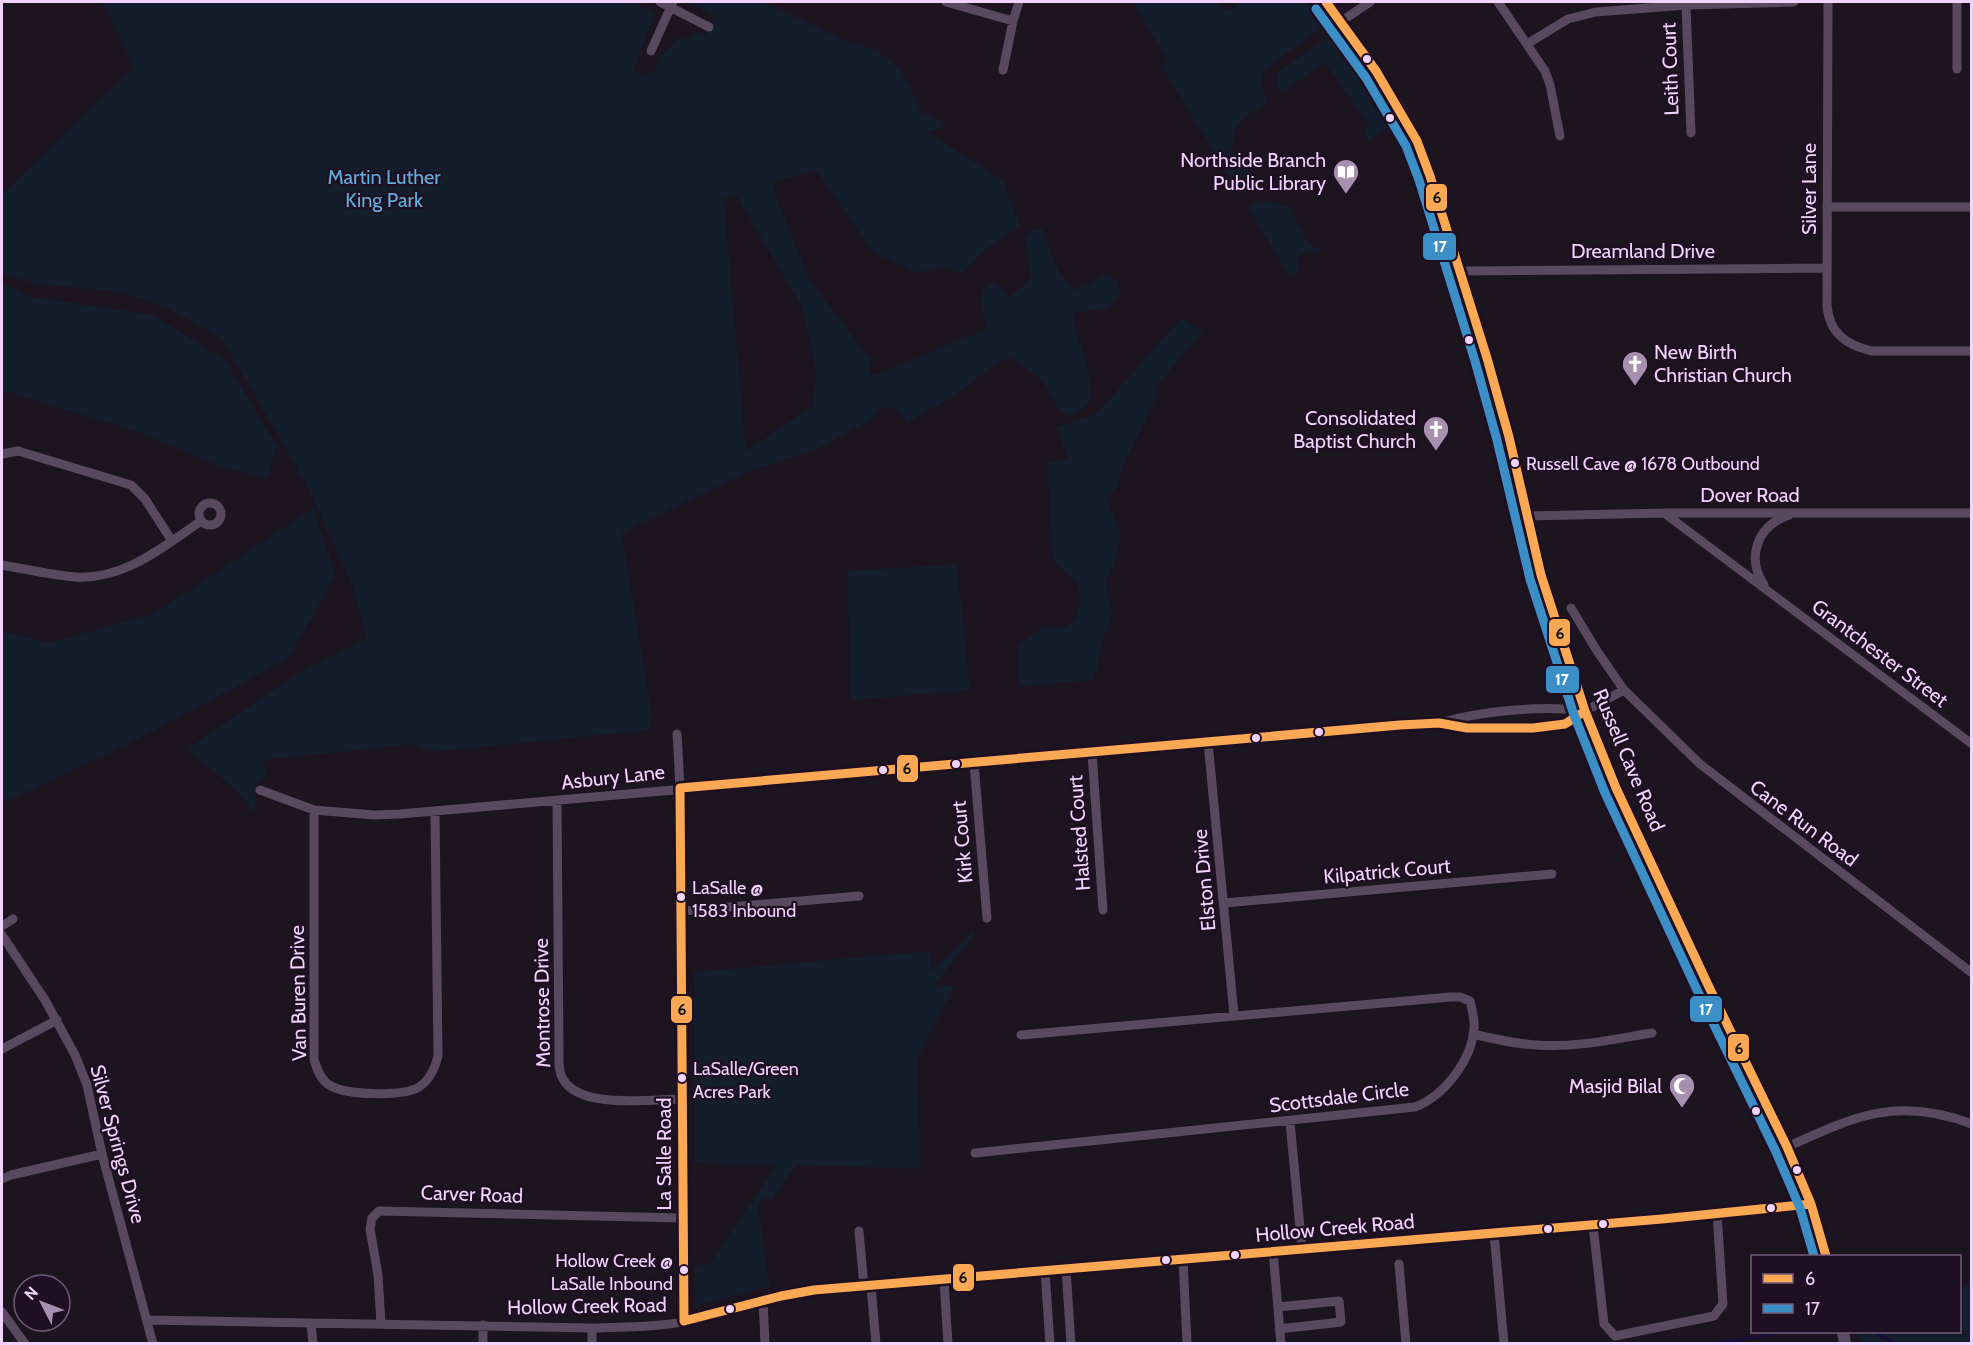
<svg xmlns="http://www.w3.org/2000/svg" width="1973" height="1345" viewBox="0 0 1973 1345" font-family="Cabin,sans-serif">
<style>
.green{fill:#131d2b;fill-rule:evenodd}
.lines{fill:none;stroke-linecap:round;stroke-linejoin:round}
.stream{stroke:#190d3d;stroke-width:3}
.minor{stroke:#58495f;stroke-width:9}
.secondary{stroke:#5d4b65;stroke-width:12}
.bus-1-casing{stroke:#1f0f23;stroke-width:14}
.bus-2-casing{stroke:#1f0f23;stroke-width:14}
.bus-1{stroke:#faa853;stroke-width:9}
.bus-2{stroke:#3c8fc6;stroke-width:9}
.bus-dot{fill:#f2d3fd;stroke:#1f0f23;stroke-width:2}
.labels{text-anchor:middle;stroke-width:4.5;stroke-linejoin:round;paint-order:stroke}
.bus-label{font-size:18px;fill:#f2d3fd;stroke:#1f0f23;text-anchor:start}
.street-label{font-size:20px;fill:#f2d3fd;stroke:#1f0f23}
.poi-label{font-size:20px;fill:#f2d3fd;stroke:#1f0f23;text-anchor:end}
.park-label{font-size:20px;fill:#62afdb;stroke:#1f0f23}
.line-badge{stroke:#1f0f23;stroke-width:2}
.badge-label{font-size:16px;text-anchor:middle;font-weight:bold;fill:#fff}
.pale-badge-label{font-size:16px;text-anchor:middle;font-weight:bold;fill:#111}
</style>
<rect width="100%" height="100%" fill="#1c141e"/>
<path class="green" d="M103 2H633L655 13 634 71 643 76 653 72 663 53 675 41 683 38 690 40 695 31 705 35 710 28 714 14 689 2H763L850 43C895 49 908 78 923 116L929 115 934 119 944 121 939 129 927 132 1002 179 1021 226 983 251 962 275 945 267 916 273 873 252 816 170 774 182 775 194 810 280 871 360 870 372 875 375 986 329 981 303 982 291 990 284 995 283 1009 297 1031 278 1025 237 1031 230 1042 228C1049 246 1059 282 1076 290L1105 275C1116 278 1120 282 1120 294L1109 308 1074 313 1073 319 1089 372 1091 402 1072 416 1062 414 1042 381 1011 357 996 364 953 397 907 423 897 409 879 408 872 420 815 450 747 472 622 533 652 716 650 730 429 752 415 744 263 760 266 772 264 779 257 782 255 814 239 793 187 749 301 671 367 638 351 582 306 484 302 476 300 477 295 464 222 339 166 307 121 292 36 284 2 273V195L134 67ZM736 195 802 307 816 371 813 406 746 451 724 199Z
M1133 2H1217L1228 11 1242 2 1246 3 1249 2H1307L1324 26 1264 71 1261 83 1267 100 1265 104C1242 120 1235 120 1232 149L1258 183 1257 186 1240 195 1161 65 1168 61Z
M1331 35 1391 125 1369 141 1365 138 1367 136 1364 130 1369 125 1325 63 1283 92 1280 91C1275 85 1275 76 1280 70Z
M1255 201H1270L1289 207 1309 244 1319 249 1321 253 1307 251 1297 258 1299 271 1289 276 1249 209Z
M2 283 32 297 153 315 226 360 277 447 267 479 222 467 141 433 5 391 2 392Z
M1181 318 1204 332C1184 347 1174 371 1155 387L1157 396 1123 467 1118 486 1107 500 1121 534 1116 560 1106 582 1113 616 1103 640 1098 668 1092 680 1019 686V644L1039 629 1065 627 1075 621 1080 602 1078 583 1053 561 1047 462 1068 460 1057 427 1097 413Z
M313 508 336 575 289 658 127 745 2 803V631L49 643 155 613Z
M957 564 970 690 851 700 847 571Z
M972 932 975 934 933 987 955 985 917 1060 921 1169 796 1165 772 1200 764 1197 758 1207 770 1286 695 1306V1265H709L776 1165 695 1163 694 972 930 951 932 972Z
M1971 1280V1343H1860L1859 1335 1875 1332H1960V1290Z"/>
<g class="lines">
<path class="stream" d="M1873 1332 1896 1344
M1715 1344 1783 1332"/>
<path class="minor" d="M660 2 709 27
M946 2 1013 21
M1498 2 1545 71 1550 85 1560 136
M1828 2 1827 305C1829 333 1846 345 1872 351H1972
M1686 5 1691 133
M1340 22 1370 2
M1527 44 1568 19 1596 12 1686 5 1794 2
M651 51 673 2
M1957 69V2
M1003 70 1013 21 1019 2
M1827 207H1972
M1460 271 1827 268
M2 454 18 451 131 485 145 499 172 541
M199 514a11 11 0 1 1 22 0a11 11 0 1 1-22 0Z
M1664 513 1972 744
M1528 516 1664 513H1972
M2 565C26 569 51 575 75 577 124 580 163 547 201 521
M1764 585C1746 557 1757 526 1789 515
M1571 608 1597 651 1624 690 1700 764 1972 973
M1441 723 1467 728H1533L1565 724 1585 711 1624 690
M677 734C685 856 683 977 682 1098 681 1173 683 1247 684 1321
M1208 742 1234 1015
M1092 753 1103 910
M974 763 987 918
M260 790 314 810 374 815 400 814 1439 723C1482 711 1541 705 1585 711
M557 800 559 1052C559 1061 558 1071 563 1079 580 1110 652 1099 682 1099
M314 810V1059C317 1070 321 1081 331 1086 347 1095 403 1097 419 1087 430 1080 435 1068 438 1056L435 811
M1224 903 1552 874
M683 911 859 896
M2 926 13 919
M2 935 45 1000 75 1055 87 1085 102 1154 153 1344
M1473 1034C1494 1039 1515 1044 1537 1045 1575 1048 1615 1039 1652 1033
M2 1049 57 1020
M1290 1122 1302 1249
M1787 1147C1855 1116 1897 1096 1972 1124
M975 1153 1415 1107C1444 1096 1472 1060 1474 1028 1475 1019 1472 1010 1470 1001L1460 997H1451L1021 1035
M2 1179 11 1175 102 1154
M1593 1225 1604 1324 1615 1336 1714 1316 1723 1304 1717 1213
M859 1231 864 1286
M1494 1233 1504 1344
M1273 1251 1281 1344
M1183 1259 1187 1344
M1399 1264 1406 1344
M1066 1269 1071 1344
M1045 1271 1050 1344
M944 1280 948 1344
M871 1286 876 1344
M763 1299 765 1344
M1278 1307 1339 1301 1341 1322 1279 1329
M2 1312 25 1344
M147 1320 592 1328C631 1327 669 1327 706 1317 743 1307 776 1295 814 1290L1662 1219 1811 1204
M311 1323 313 1344
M381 1324 378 1275 370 1229 372 1218 379 1211 682 1218
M483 1344V1325
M592 1344V1328"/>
<path class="secondary" d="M1326 2 1376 71 1402 113 1417 141 1430 176 1487 358 1509 437 1541 575 1585 711 1616 788 1708 985 1787 1147 1811 1204 1826 1256
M1843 1332 1845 1344"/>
<g class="bus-1-casing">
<path id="bus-1" d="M1326 2 1376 71 1417 141 1430 176 1487 358 1509 437 1541 575 1585 711 1616 788 1708 985 1787 1147 1811 1204 1826 1256
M680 788 1400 725 1439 723 1467 728H1533L1565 724 1585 711
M680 788 684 1321
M684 1321 781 1296 814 1290 1662 1219 1811 1204"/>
</g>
<g class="bus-2-casing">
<path id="bus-2" d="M1316 9 1366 78 1406 146 1419 180 1475 361 1497 440 1530 579 1574 715 1605 793 1697 990 1776 1152 1800 1208 1814 1256"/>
</g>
<use href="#bus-1" class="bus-1"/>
<use href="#bus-2" class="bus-2"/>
</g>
<defs>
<g id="library-pin" transform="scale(1.35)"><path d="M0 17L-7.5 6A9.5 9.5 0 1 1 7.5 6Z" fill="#a790af" stroke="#1f0f23"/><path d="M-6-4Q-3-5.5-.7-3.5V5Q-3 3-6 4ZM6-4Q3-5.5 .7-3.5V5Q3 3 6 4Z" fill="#fff"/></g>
<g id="church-pin" transform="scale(1.35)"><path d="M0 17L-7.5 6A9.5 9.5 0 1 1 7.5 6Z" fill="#a790af" stroke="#1f0f23"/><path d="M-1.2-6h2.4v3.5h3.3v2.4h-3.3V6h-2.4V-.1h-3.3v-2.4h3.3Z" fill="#fff"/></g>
<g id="mosque-pin" transform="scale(1.35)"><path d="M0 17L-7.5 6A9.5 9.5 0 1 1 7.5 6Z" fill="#a790af" stroke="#1f0f23"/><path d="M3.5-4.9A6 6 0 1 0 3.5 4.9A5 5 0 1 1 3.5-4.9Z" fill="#fff"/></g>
</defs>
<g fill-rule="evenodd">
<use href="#library-pin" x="1346" y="172"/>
<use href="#church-pin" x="1635" y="364"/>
<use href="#church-pin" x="1436" y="429"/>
<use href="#mosque-pin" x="1682" y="1086"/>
</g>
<g class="bus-dot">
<circle cx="1367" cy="59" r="5"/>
<circle cx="1390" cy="118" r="5"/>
<circle cx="1469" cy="340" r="5"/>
<circle cx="1515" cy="463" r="5"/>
<circle cx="1319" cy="732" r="5"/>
<circle cx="1256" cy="738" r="5"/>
<circle cx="956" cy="764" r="5"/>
<circle cx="883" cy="770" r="5"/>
<circle cx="681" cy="897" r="5"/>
<circle cx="682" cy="1078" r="5"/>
<circle cx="1756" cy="1111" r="5"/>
<circle cx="1797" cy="1170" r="5"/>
<circle cx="1771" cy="1208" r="5"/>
<circle cx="1603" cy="1224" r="5"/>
<circle cx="1548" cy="1229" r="5"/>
<circle cx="1235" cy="1255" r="5"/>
<circle cx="1166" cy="1260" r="5"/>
<circle cx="684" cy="1270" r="5"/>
<circle cx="730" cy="1309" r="5"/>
</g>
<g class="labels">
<g class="bus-label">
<text x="1526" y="470">Russell Cave @ 1678 Outbound</text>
<text x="692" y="894">LaSalle @<tspan x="692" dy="23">1583 Inbound</tspan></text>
<text x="693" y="1075">LaSalle/Green<tspan x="693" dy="23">Acres Park</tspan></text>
<text x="673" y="1267" text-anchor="end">Hollow Creek @<tspan x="673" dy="23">LaSalle Inbound</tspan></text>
</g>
<g class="street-label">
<text transform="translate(1670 69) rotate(-92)" y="7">Leith Court</text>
<text transform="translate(1809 189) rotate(-90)" y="7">Silver Lane</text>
<text x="1643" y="258">Dreamland Drive</text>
<text x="1750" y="502">Dover Road</text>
<text transform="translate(1880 653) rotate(37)" y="7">Grantchester Street</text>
<text transform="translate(1629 760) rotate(67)" y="7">Russell Cave Road</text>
<text transform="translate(613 777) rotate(-6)" y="7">Asbury Lane</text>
<text transform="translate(1804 823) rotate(37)" y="7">Cane Run Road</text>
<text transform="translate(1079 833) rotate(-94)" y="7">Halsted Court</text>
<text transform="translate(962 842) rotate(-95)" y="7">Kirk Court</text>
<text transform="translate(1387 871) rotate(-5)" y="7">Kilpatrick Court</text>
<text transform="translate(1204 880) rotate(-95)" y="7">Elston Drive</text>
<text transform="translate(298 993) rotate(-91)" y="7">Van Buren Drive</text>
<text transform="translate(542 1003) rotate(-91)" y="7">Montrose Drive</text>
<text transform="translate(1339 1097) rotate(-7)" y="7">Scottsdale Circle</text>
<text transform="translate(118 1144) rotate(75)" y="7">Silver Springs Drive</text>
<text transform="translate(664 1154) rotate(-90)" y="7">La Salle Road</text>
<text transform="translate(472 1194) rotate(2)" y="7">Carver Road</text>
<text transform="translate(1335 1228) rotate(-5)" y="7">Hollow Creek Road</text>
<text transform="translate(587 1306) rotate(-1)" y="7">Hollow Creek Road</text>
</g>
<g class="poi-label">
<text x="1326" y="167">Northside Branch<tspan x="1326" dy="23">Public Library</tspan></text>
<text x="1654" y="359" text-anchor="start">New Birth<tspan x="1654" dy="23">Christian Church</tspan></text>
<text x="1416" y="425">Consolidated<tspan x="1416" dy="23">Baptist Church</tspan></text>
<text x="1662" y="1093">Masjid Bilal</text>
</g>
<g class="park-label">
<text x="384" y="184">Martin Luther<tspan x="384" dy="23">King Park</tspan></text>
</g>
</g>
<g class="line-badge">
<rect x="1425" y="183" width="23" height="29" rx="6" fill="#faa853"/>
<rect x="1422" y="232" width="35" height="29" rx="6" fill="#3c8fc6"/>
<rect x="1548" y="618" width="23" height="29" rx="6" fill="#faa853"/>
<rect x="1545" y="665" width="35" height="29" rx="6" fill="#3c8fc6"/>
<rect x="896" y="754" width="23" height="29" rx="6" fill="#faa853"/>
<rect x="1689" y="995" width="34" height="28" rx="6" fill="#3c8fc6"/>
<rect x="670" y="995" width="23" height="29" rx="6" fill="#faa853"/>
<rect x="1727" y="1033" width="23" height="29" rx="6" fill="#faa853"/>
<rect x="952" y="1263" width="23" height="29" rx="6" fill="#faa853"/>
</g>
<g class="badge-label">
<text x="1440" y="252">17</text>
<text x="1562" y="685">17</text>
<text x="1706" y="1015">17</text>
</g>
<g class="pale-badge-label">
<text x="1437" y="203">6</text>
<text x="1560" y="639">6</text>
<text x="907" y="774">6</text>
<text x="682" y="1015">6</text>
<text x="1739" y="1054">6</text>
<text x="963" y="1283">6</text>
</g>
<rect width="1973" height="1345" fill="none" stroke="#f2d3fd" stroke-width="6"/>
<rect x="1751" y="1255" width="210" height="78" fill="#1f0f23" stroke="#735d7a" stroke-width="1.5"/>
<rect x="1763" y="1274" width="30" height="9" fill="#faa853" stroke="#735d7a" stroke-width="1.5"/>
<text x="1805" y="1285" font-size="18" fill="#f2d3fd">6</text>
<rect x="1763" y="1304" width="30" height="9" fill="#3c8fc6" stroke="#735d7a" stroke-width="1.5"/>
<text x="1805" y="1315" font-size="18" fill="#f2d3fd">17</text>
<g transform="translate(42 1303) rotate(312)"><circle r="28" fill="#1f0f23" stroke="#735d7a" stroke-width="1.5"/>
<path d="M0-4.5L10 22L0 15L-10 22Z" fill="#a790af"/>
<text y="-9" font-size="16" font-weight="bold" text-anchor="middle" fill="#f2d3fd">N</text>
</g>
</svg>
